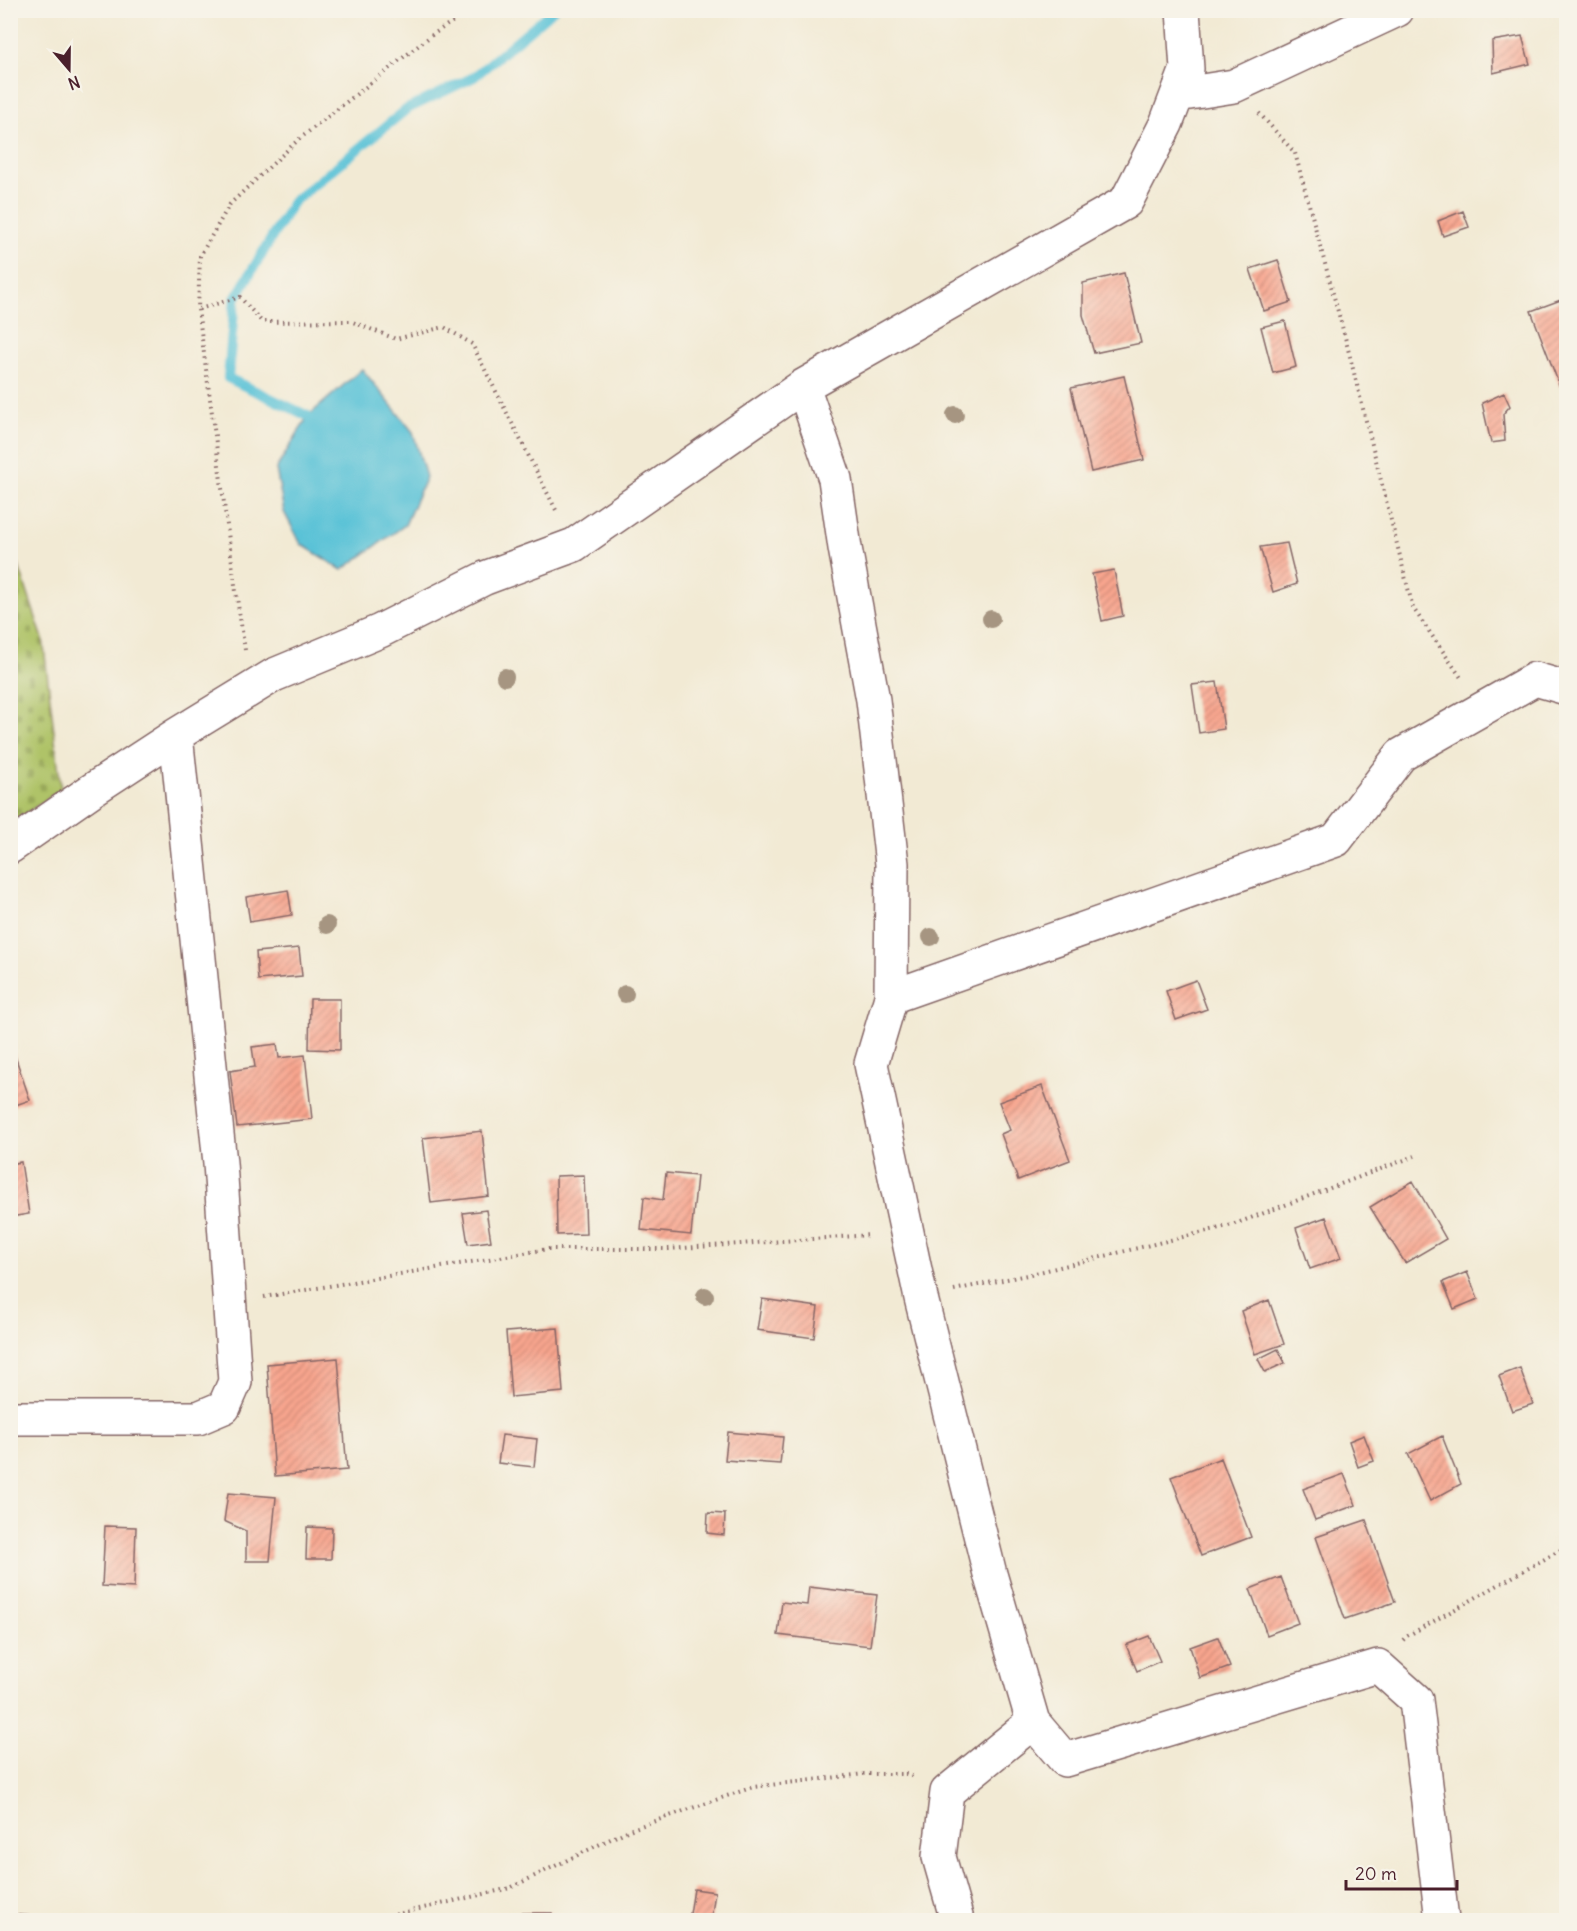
<svg xmlns="http://www.w3.org/2000/svg" width="1577" height="1931" viewBox="0 0 1577 1931" font-family="Delius,sans-serif">
<style>
.cemetery{fill:url(#cemetery-stones);stroke:#7c7149;stroke-width:1.5}
.water{fill:#5ac2d7;stroke:#527081;stroke-width:1.5}
.lines{fill:none;stroke-linecap:round;stroke-linejoin:round}
.stream{stroke:#5ac2d7;stroke-width:10}
.building{fill:url(#building-hatch)}
.minor-casing{stroke:#856666;stroke-width:36}
.path{stroke:#856666;stroke-width:4;stroke-dasharray:1.5 4.5;stroke-linecap:butt}
.minor{stroke:#fff;stroke-width:33}
.tree{fill:#a69581}
</style>
<defs>
<pattern id="cemetery-stones" width="16" height="16" patternUnits="userSpaceOnUse" patternTransform="scale(1.5)"><rect width="16" height="16" fill="#afc367"/><path d="M2 7V4a2 2 0 0 1 4 0v3zM10 15v-3a2 2 0 0 1 4 0v3z" fill="#98a75a"/></pattern>
<pattern id="building-hatch" width="6" height="6" patternUnits="userSpaceOnUse" patternTransform="scale(1.5)"><rect width="6" height="6" fill="#f8a58e"/><path d="M-1 1l2-2M0 6l6-6M5 7l2-2" fill="none" stroke="#cb8674"/></pattern>
</defs>
<rect width="100%" height="100%" fill="#f7f3e8"/>
<filter id="ink" filterUnits="userSpaceOnUse"><feTurbulence type="fractalNoise" baseFrequency=".0167" numOctaves="2"/><feDisplacementMap in="SourceGraphic" scale="12" xChannelSelector="R" yChannelSelector="G"/><feConvolveMatrix kernelMatrix="1 2 1 2 8 2 1 2 1" color-interpolation-filters="sRGB"/></filter>
<filter id="wash" filterUnits="userSpaceOnUse"><feTurbulence type="fractalNoise" baseFrequency=".008" numOctaves="4" result="noise"/><feDisplacementMap in="SourceGraphic" scale="24" xChannelSelector="R" yChannelSelector="G"/><feGaussianBlur stdDeviation="1.35" result="paint"/><feColorMatrix in="noise" values="0 0 0 0 0 0 0 0 0 0 0 0 0 0 0 0 0 1.4 0 .05"/><feComposite in="paint" operator="in"/></filter>
<g filter="url(#wash)">
<rect width="100%" height="100%" fill="#f2ead4"/>
<path class="cemetery" d="M11 543 43 639 61 790 11 823Z"/>
<path class="water" d="M362 369 413 432 426 477 405 525 342 570 301 544 284 512 276 469 308 416Z"/>
<g class="lines">
<path class="stream" d="M308 416 228 378 235 299 293 202 407 109 474 77 553 10"/>
</g>
<g id="blocks">
<path class="building" d="M1522 36 1530 64 1493 73 1492 41Z
M1463 211 1469 227 1443 236 1438 221Z
M1278 260 1291 302 1264 311 1250 269Z
M1124 273 1141 343 1094 353 1083 315V283Z
M1566 298V384L1560 387 1531 311Z
M1285 321 1296 367 1273 373 1261 327Z
M1124 376 1144 460 1091 472 1071 388Z
M1504 393 1510 406 1503 414 1505 441 1491 443 1482 403Z
M1287 543 1297 584 1273 592 1260 547Z
M1114 570 1123 616 1102 621 1092 574Z
M1217 682 1224 729 1199 733 1192 685Z
M288 890 292 915 250 922 246 897Z
M299 948 302 976 258 980 256 952Z
M1196 980 1207 1009 1176 1020 1166 991Z
M310 999H340V1050L309 1049Z
M277 1044 279 1058 305 1055 312 1119 237 1127 230 1071 255 1067 252 1047Z
M14 1053 30 1100 10 1107V1054Z
M1042 1086 1070 1160 1018 1180 1001 1134 1010 1130 999 1102Z
M482 1131 489 1196 431 1203 423 1138Z
M21 1162 29 1214 10 1217V1164Z
M666 1173 697 1176 691 1235 641 1230 644 1197 663 1200Z
M584 1175 586 1234 557 1235 556 1176Z
M1413 1181 1446 1239 1405 1263 1370 1207Z
M486 1210 491 1241 468 1244 463 1213Z
M1326 1217 1341 1258 1310 1269 1296 1228Z
M1467 1272 1478 1299 1454 1309 1443 1282Z
M762 1299 818 1307 814 1338 757 1330Z
M1269 1300 1284 1344 1255 1354 1241 1311Z
M558 1328 563 1392 511 1397 506 1332Z
M1278 1349 1285 1363 1265 1372 1258 1359Z
M338 1358 347 1470 275 1476 267 1364Z
M1520 1368 1533 1404 1512 1411 1499 1376Z
M728 1432 783 1437 780 1464 725 1460Z
M502 1435 537 1439 534 1467 498 1463Z
M1364 1435 1374 1461 1358 1467 1349 1441Z
M1442 1436 1461 1484 1430 1501 1408 1454Z
M1221 1458 1251 1537 1201 1556 1171 1477Z
M1344 1474 1356 1505 1315 1520 1303 1489Z
M228 1493 276 1497 270 1561H246V1531L224 1521Z
M708 1513 725 1514 724 1535 707 1533Z
M1366 1520 1395 1602 1345 1619 1316 1537Z
M105 1526 136 1527 134 1588 102 1586Z
M307 1527 332 1528 331 1559H306Z
M1281 1577 1298 1623 1267 1635 1250 1589Z
M809 1587 877 1595 870 1646 778 1635 782 1602 807 1605Z
M1149 1636 1160 1661 1137 1671 1126 1645Z
M1218 1637 1230 1667 1200 1678 1190 1647Z
M694 1889 715 1892 711 1920H689Z
M521 1913H552V1920H521Z
M10 1914 33 1916V1920H10Z"/>
</g>
</g>
<g filter="url(#ink)">
<use href="#blocks" fill-opacity="0" stroke="#856666" stroke-width="1.5"/>
<g class="lines">
<g class="minor-casing">
<path id="minor" d="M1177 95 1234 86 1397 10
M803 386 835 479 845 548 873 700 892 864 891 997 871 1064 921 1298 990 1574 1033 1722 1065 1760 1378 1666 1416 1700 1442 1920
M10 847 92 790 176 735 274 675 380 631 485 578 574 545 803 386 1126 202 1166 124 1187 69 1183 10
M891 997 1336 840 1401 755 1535 679 1566 688
M10 1418H198L224 1407 235 1382 220 1163 176 735
M957 1920 939 1857 947 1792 1033 1722"/>
</g>
<path class="path" d="M1259 113 1295 153 1346 341 1413 608 1462 679
M199 309 240 297 262 322 350 321 396 339 444 327 472 344 557 512
M245 650 235 585 198 309 200 256 230 204 298 140 432 35 470 10
M954 1290 1027 1275 1232 1225 1415 1156
M264 1297 548 1249H668L870 1235
M1403 1640 1407 1636 1566 1547
M372 1920 510 1888 629 1830 753 1787 864 1774H906L916 1778"/>
<use href="#minor" class="minor"/>
</g>
<g class="tree">
<circle cx="955" cy="415" r="9"/>
<circle cx="991" cy="619" r="9"/>
<circle cx="505" cy="677" r="9"/>
<circle cx="327" cy="925" r="9"/>
<circle cx="931" cy="937" r="9"/>
<circle cx="625" cy="994" r="9"/>
<circle cx="705" cy="1296" r="9"/>
</g>
</g>
<rect width="1577" height="1931" fill="none" stroke="#f7f3e8" stroke-width="36"/>
<g transform="translate(69 69) rotate(160)" stroke="#f7f3e8" stroke-width="4.5" paint-order="stroke">
<path d="M0-4.5L10 22L0 15L-10 22Z" fill="#4a1f2b"/>
<text y="-9" font-size="16" font-weight="bold" text-anchor="middle" fill="#4a1f2b">N</text>
</g>
<path d="M1346 1880v9h111v-9" fill="none" stroke="#4a1f2b" stroke-width="3"/>
<text x="1355" y="1880" font-size="18" fill="#4a1f2b" stroke="#f7f3e8" stroke-width="4.5" paint-order="stroke">20 m</text>
</svg>
